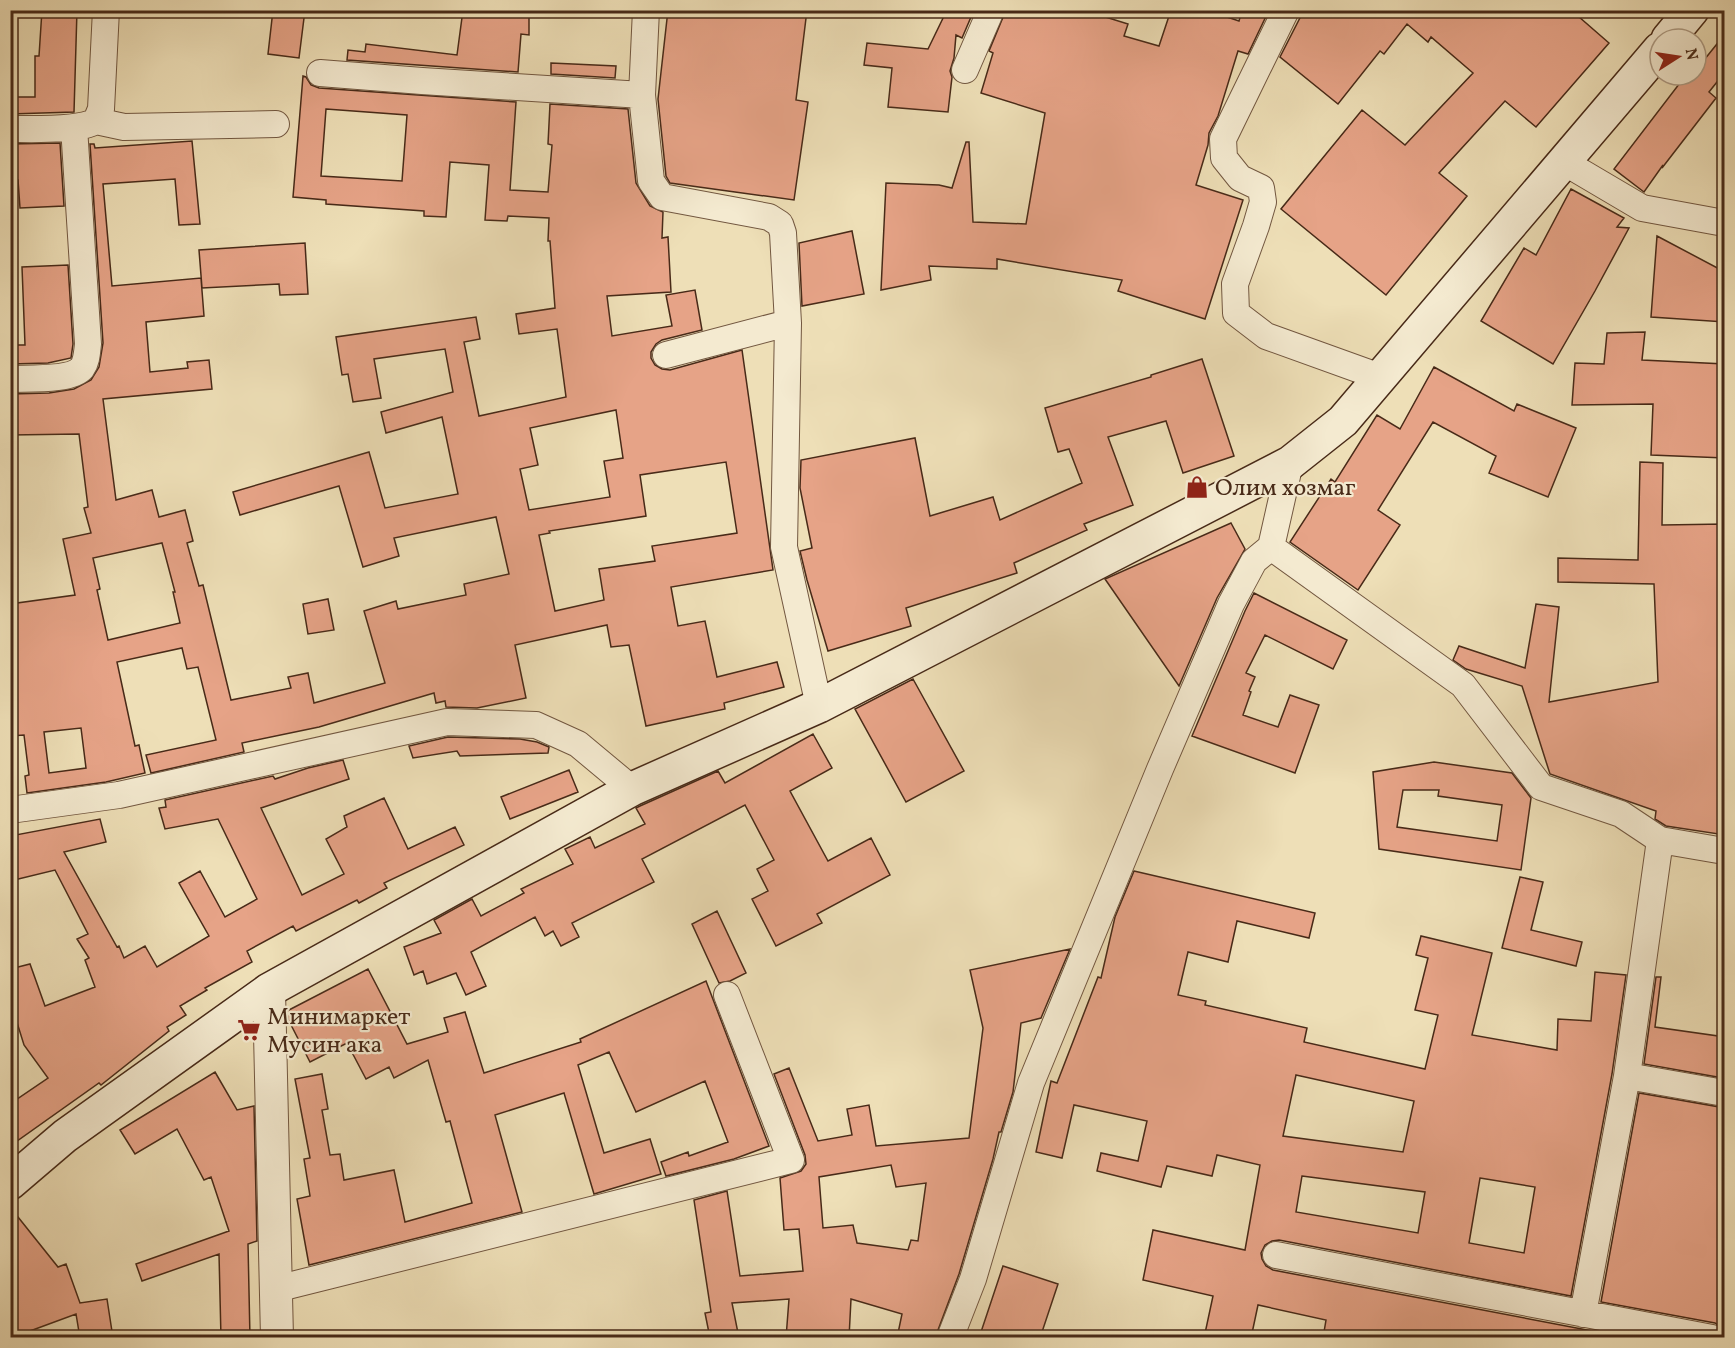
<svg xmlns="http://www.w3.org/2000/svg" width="1735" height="1348" viewBox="0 0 1735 1348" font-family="Vollkorn,serif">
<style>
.building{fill:#e6a387;stroke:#482a18;stroke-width:1.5;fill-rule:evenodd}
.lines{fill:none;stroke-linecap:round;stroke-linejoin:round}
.minor-casing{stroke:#725740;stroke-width:28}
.tertiary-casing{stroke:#725740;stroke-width:34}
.secondary-casing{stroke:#482a18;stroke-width:36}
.minor{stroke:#f4ead0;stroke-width:26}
.tertiary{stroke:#f4ead0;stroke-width:32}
.secondary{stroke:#f4ead0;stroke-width:33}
.labels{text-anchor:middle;stroke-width:4.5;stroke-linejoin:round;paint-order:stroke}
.poi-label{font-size:24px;fill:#482a18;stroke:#f4ead0;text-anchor:start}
</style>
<rect width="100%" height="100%" fill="#eedfb7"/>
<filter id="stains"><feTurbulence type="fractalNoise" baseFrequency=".00333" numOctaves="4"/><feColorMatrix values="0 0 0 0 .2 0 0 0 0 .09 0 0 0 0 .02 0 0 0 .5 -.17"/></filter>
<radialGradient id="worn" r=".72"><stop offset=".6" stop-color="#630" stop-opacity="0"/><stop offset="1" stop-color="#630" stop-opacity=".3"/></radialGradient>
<path class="building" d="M42 10H77L74 112 10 114V97H35V56H39Z
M273 10H305L299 58 268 54Z
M463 10H529V35L521 34 518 72 347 60 348 50 365 52 366 44 457 55Z
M668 10H807L796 100 808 102 794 200 670 183 666 176 658 99Z
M947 10H974L962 38 956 35 954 58 950 71 952 77 948 112 888 107 892 68 864 65 867 43 928 49Z
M1006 10H1083L1128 24 1124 36 1159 46 1171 10H1206L1239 21 1242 10H1269L1248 54 1238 51 1218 116 1209 133 1208 145 1196 185 1243 200 1205 319 1118 291 1122 280 997 259V269L929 266 931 280 881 290 886 183 939 185 952 188 966 142H969L973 222 1026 224 1045 113 981 93 993 53 989 51Z
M1304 10H1571L1609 43 1536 127 1505 101 1439 173 1467 196 1386 295 1281 209 1362 110 1405 145 1473 73 1431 37 1428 42 1407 24 1384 54 1380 51 1338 104 1280 57Z
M1725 34V72L1709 92 1716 98 1662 168 1663 165 1644 192 1614 169 1686 75H1696V70Z
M551 63 616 66 615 78 551 74Z
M303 76 306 77 311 85 319 88 516 102 510 190 548 192 552 145 548 144 550 104 628 109 636 183 650 206 663 212 662 238 668 237 671 292 607 296 612 336 672 326 666 295 695 290 702 330 662 340 656 344 651 352V358L655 365 662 369 670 370 742 350 773 570 671 587 678 626 705 621 717 677 777 662 784 687 724 703 725 709 646 726 629 645 611 647 607 625 515 645 526 698 477 708 446 707 445 701 436 703 434 693 319 727 242 743 244 752 151 773 146 755 216 740 198 667 187 669 182 648 117 662 135 746 139 745 145 773 106 782 27 793 25 776 29 775 24 735 10 736V604L75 595 63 539 91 533 84 508 88 507 79 434 10 435V394L49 393 74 389 91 380 99 367 103 343 90 144H94L95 148 192 141 200 224 179 225 175 179 103 184 112 286 201 278 204 316 146 322 150 372 188 368 187 362 209 360 212 389 103 399 116 500 152 490 159 517 185 510 193 541 187 543 199 586 203 585 231 700 291 688 288 677 308 673 314 703 385 683 364 611 396 601 398 609 466 595 464 584 509 574 496 517 394 538 399 556 363 567 339 486 240 515 233 492 369 452 385 508 458 494 442 417 386 433 381 412 453 392 445 349 374 359 381 398 353 402 348 374 342 375 336 337 476 317 480 339 464 342 479 416 566 397 557 329 519 334 516 314 555 308 550 241H548L549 218 508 216 507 221 485 220 489 165 450 162 446 217 424 216V211L326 204V200L293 197ZM326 109 407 115 402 181 321 176ZM616 410 623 458 604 461 610 497 529 510 520 469 538 465 530 428ZM726 462 737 533 652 546 655 561 599 569 604 600 555 611 539 535 550 533 549 531 646 516 640 475ZM162 543 175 592H173L180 623 108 640 97 590 100 589 93 558ZM81 728 86 768 49 773 44 732Z
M60 143 64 206 20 208 18 180H10V144Z
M1571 189 1624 218 1617 227 1629 228 1595 291 1553 364 1481 321 1524 248 1536 255Z
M852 231 864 294 802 306 799 243Z
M1657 236 1725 272V322L1651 317Z
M305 243 308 294 280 295 279 284 202 288 199 250Z
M68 265 73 344 71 358 48 363 10 364V345H25L22 267Z
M1645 332 1642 360 1725 364V458L1651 455 1653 404 1572 405 1575 363 1604 364 1607 333Z
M1202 359 1234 456 1183 473 1166 421 1108 437 1133 505 1084 524 1087 530 1014 563 1017 573 906 608 911 626 828 651 807 580 800 551 812 548 800 488 801 460 915 438 930 516 993 497 1000 520 1082 483 1069 449 1058 452 1045 408 1151 377V375Z
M1434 367 1514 411 1517 404 1576 428 1548 497 1489 473 1496 456 1433 422 1378 510 1400 525 1358 590 1290 542 1331 479 1335 482 1377 415 1400 429Z
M1640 462 1663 463 1662 525 1725 524V835L1666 826 1655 819 1656 811 1550 774 1522 686 1466 669 1453 660 1459 646 1525 668 1536 604 1559 607 1549 702 1658 682 1654 584 1558 582V558L1638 560Z
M1231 523 1245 549 1217 598 1179 686 1105 579Z
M1254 593 1347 640 1333 669 1265 635 1246 673 1255 677 1249 691 1251 692 1243 715 1278 727 1290 695 1319 705 1295 773 1192 736 1245 611Z
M328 599 334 630 308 634 303 604Z
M913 679 964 771 906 802 855 709Z
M813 734 832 768 790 791 828 861 871 838 890 875 817 914 822 923 776 946 752 899 768 891 757 869 774 860 745 805 642 859 654 882 572 923 579 937 561 946 553 931 545 936 535 917 471 952 486 986 466 995 456 973 427 984 423 971 414 975 404 947 441 933 434 920 472 899 481 916 524 893 521 889 573 864 565 849 590 837 595 848 645 824 636 808 640 806 718 771 725 783Z
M448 737 520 739 537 742 549 747 548 753 460 756 457 751 413 758 409 746Z
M343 760 349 779 261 808 302 895 344 874 326 839 347 827 344 816 384 798 408 849 455 827 464 845 384 883 387 888 359 903 357 900 296 931 293 926 247 951 252 962 205 988 207 990 180 1006 186 1015 167 1027 169 1031 101 1085 99 1083 10 1146V1104L48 1078 24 1045 10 1000V969L30 964 45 1006 95 987 85 960 89 958 77 939 88 934 55 870 10 881V836L100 819 106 842 64 852 117 947 119 946 124 958 145 946 157 967 209 936 179 883 200 871 225 917 257 899 218 819 165 829 159 808 166 807 165 800 273 776 275 779 308 768Z
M1434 762 1512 773 1531 798 1521 870 1379 849 1373 772ZM1403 790H1439L1438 796 1502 805 1497 841 1397 827Z
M569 770 578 792 510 819 501 797Z
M1134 871 1315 913 1309 938 1237 921 1228 962 1188 952 1178 995 1206 1001 1205 1005 1307 1028 1304 1042 1425 1069 1438 1015 1415 1010 1428 958 1416 955 1421 936 1492 953 1472 1035 1557 1050 1558 1019 1591 1021 1595 972 1626 975 1612 1074 1571 1296 1279 1240 1272 1241 1265 1245 1261 1253 1262 1259 1266 1266 1273 1270 1629 1338H1323L1326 1320 1258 1305 1251 1338H1204L1213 1296 1143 1280 1153 1230 1245 1250 1260 1165 1217 1155 1212 1176 1167 1166 1161 1187 1097 1171 1101 1153 1138 1161 1147 1121 1074 1105 1062 1158 1036 1152 1051 1081 1057 1083 1098 977 1101 978 1115 917ZM1296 1075 1414 1101 1403 1152 1283 1136ZM1302 1176 1425 1192 1418 1233 1296 1212ZM1480 1178 1535 1187 1524 1253 1469 1243Z
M1520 877 1543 882 1531 930 1582 942 1576 966 1502 948Z
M717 911 746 973 730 981 719 983 692 924Z
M1070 949 1041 1018 1021 1023 1013 1092 1001 1132H999L993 1159 959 1274 935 1338H897L902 1314 851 1299 849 1338H786L789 1299 732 1303 739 1338H710L705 1313 711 1312 694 1200 727 1191 740 1276 803 1271 799 1229 784 1230 780 1178 801 1171 806 1164 805 1155 774 1074 789 1068 818 1141 852 1135 847 1109 869 1105 876 1146 969 1138 983 1028 970 970ZM891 1165 896 1187 926 1183 918 1241 911 1240 908 1250 857 1243 853 1225 823 1228 819 1177Z
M368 969 407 1044 448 1032 444 1018 465 1012 484 1073 581 1042 580 1039 706 981 769 1146 734 1159 666 1176 661 1162 688 1152 689 1156 728 1142 705 1081 636 1112 609 1052 578 1065 604 1153 650 1139 661 1174 594 1194 564 1093 495 1115 522 1212 309 1265 297 1199 310 1196 304 1159 310 1158 295 1079 322 1074 328 1109 322 1110 330 1155 340 1154 344 1180 394 1170 405 1222 472 1203 450 1121 446 1122 428 1060 394 1078 389 1067 366 1079 347 1043 310 1062 288 1019 287 1011Z
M1656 977H1661L1655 1027 1725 1037 1723 1078 1644 1064Z
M215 1072 237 1110 254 1106 257 1241 248 1244 250 1338H221L219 1254 142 1281 136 1264 229 1231 211 1177 204 1180 177 1129 135 1154 120 1130Z
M1639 1093 1725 1108V1164L1718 1208 1725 1210V1330L1715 1323 1601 1302Z
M10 1207 58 1267 66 1264 80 1303 107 1299 113 1338H80L76 1314 30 1331 33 1338H10Z
M1003 1266 1058 1284 1040 1338H979Z"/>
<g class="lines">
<g class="minor-casing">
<path id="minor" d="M646 10 642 95 651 181 662 197 769 217 780 224 783 233 788 323 784 547 819 706
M1286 10 1223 139 1224 158 1240 178 1261 188 1263 202 1256 226 1235 284 1236 313 1266 336 1380 377
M965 70 991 10
M320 73 422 81 642 95
M96 121 101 109 106 10
M10 129C32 129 79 131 96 121L124 127 276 124
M1564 162 1642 208 1724 223
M666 355 788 323
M10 379C28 378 71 381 82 368 87 361 87 352 88 344L74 127
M1290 463 1271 547 1463 685 1541 787 1621 814 1660 840 1724 851
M10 810 119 795 447 722 536 725 578 744 632 789
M1660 840 1627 1076 1724 1093
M1276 1255 1712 1338
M276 1289 791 1160 727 995
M1583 1314 1627 1076
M950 1338 973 1279 1031 1083 1160 769 1231 604 1254 561 1271 547"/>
</g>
<g class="tertiary-casing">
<path id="tertiary" d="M269 990 277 1338"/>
</g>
<g class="secondary-casing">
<path id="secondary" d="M1668 39 1692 10
M10 1183 65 1136 269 990 632 789 819 706 1290 463 1343 421 1660 49"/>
</g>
<use href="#minor" class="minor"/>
<use href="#tertiary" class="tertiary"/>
<use href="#secondary" class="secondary"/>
</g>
<defs>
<g id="shop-bare" transform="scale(1.8)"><path d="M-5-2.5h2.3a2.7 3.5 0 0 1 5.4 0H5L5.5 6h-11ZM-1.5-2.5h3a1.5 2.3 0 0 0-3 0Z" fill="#8f2418" stroke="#f4ead0" stroke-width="2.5" paint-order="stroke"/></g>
<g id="supermarket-bare" transform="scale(1.8)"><path d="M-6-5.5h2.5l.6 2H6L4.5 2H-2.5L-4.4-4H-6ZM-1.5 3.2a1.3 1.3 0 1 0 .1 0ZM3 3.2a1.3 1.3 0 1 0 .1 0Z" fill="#8f2418" stroke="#f4ead0" stroke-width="2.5" paint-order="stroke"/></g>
</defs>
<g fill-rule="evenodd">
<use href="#shop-bare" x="1197" y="487"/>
<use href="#supermarket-bare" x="249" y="1030"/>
</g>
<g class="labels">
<g class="poi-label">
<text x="1215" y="495">Олим хозмаг</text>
<text x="267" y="1024">Минимаркет<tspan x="267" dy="28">Мусин ака</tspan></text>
</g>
</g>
<rect width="1735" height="1348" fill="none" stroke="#eedfb7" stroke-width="36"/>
<rect x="12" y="12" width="1711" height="1324" fill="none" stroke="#482a18" stroke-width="3"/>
<rect x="18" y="18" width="1699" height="1312" fill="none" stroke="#482a18" stroke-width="1.5"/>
<g transform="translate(1678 57) rotate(78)"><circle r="28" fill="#f4ead0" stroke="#af9d86" stroke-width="1.5"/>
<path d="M0-4.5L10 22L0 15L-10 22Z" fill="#8f2418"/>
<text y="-9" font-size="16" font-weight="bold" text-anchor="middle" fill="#482a18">N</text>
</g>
<rect width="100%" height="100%" filter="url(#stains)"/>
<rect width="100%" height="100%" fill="url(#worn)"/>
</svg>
